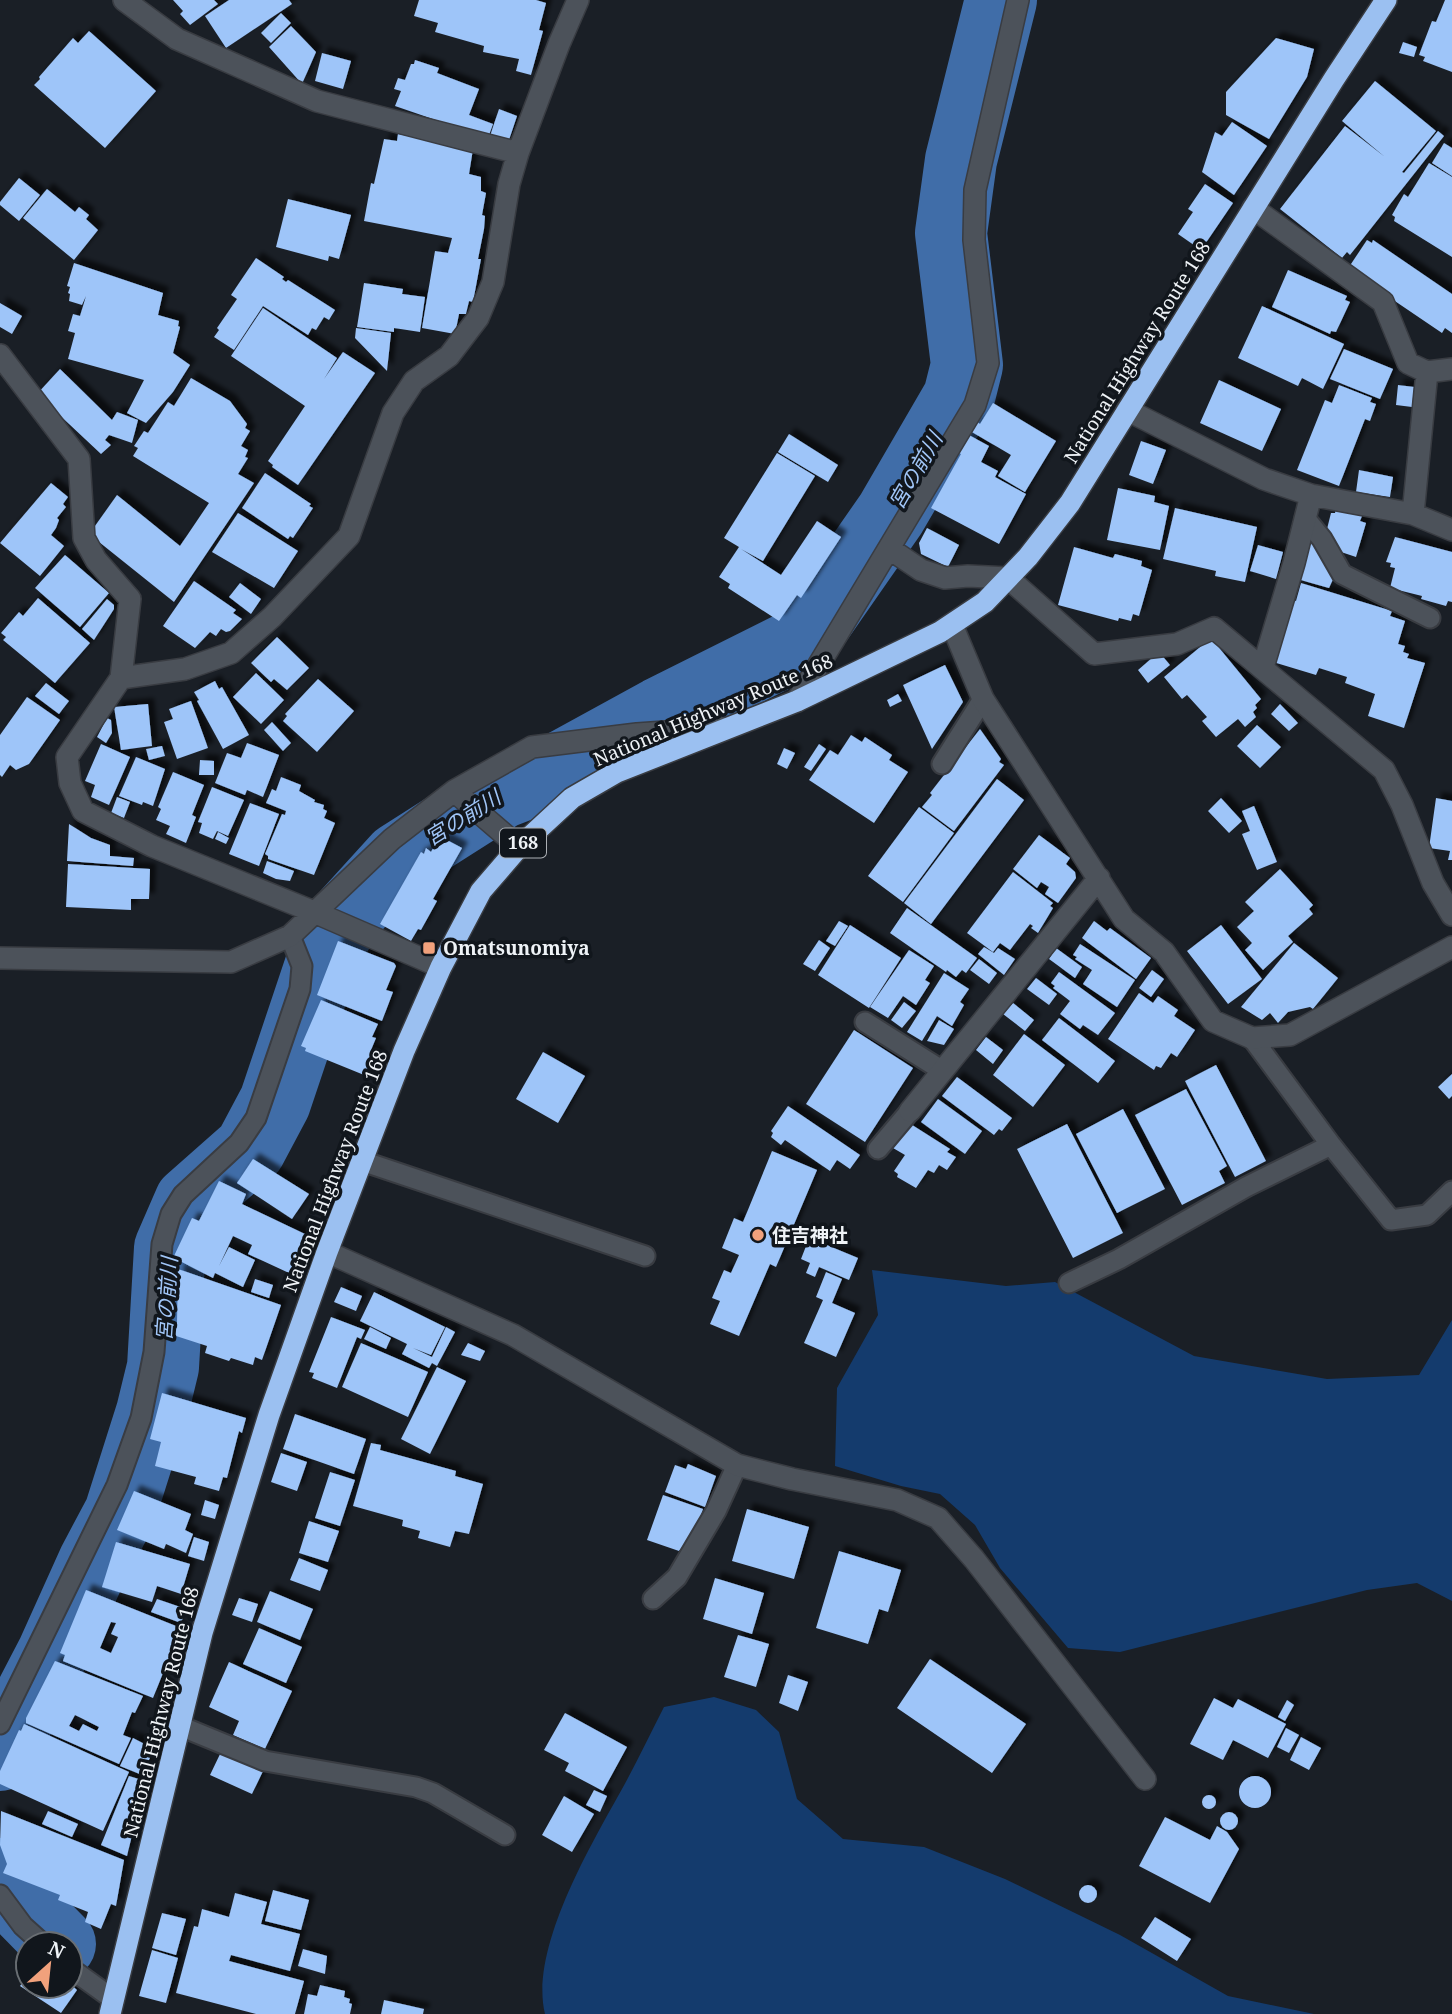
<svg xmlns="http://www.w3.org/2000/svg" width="1452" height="2014" viewBox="0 0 1452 2014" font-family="'Noto Serif','Noto Sans JP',serif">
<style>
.green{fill:#143b6d}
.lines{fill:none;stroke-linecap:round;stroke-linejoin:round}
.river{stroke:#406da8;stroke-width:72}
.building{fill:#9ec5f9;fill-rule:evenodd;filter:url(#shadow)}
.lane-casing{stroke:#393c42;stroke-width:23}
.street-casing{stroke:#393c42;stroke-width:24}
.highway-casing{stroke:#393c42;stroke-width:24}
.lane{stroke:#4c525a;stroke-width:19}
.street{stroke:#4c525a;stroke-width:21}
.highway{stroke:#9bc0f1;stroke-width:21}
.poi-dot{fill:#f1a17c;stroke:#11161c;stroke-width:2.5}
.labels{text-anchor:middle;stroke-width:7;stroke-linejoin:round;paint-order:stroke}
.shield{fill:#11161c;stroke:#acb0b5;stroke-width:2}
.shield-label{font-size:18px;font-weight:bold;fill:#eef2f6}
.street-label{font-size:19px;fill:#eef2f6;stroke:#11161c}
.poi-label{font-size:19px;font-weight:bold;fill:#eef2f6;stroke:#11161c;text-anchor:start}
.water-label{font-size:21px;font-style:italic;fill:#a1c6f8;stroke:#11161c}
</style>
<defs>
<filter id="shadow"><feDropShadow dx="6" dy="-6" stdDeviation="2" flood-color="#0009"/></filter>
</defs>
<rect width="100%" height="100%" fill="#1a1f26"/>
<path class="green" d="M872 1270 1006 1286 1055 1282 1194 1356 1327 1379 1419 1375 1452 1320V1601L1417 1583 1367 1590 1120 1652 1068 1648 1000 1568 975 1525 940 1494 901 1486 835 1466 837 1388 878 1315Z
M714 1697 756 1710 779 1732 797 1799 843 1839 924 1847 1005 1879 1120 1935 1228 1996 1314 2014H545C529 1949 591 1845 622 1789 637 1762 650 1734 664 1707Z"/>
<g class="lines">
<path class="river" d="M0 1755 53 1653 94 1562 120 1513 152 1412 163 1367 170 1248 190 1202 250 1149 275 1102 326 950 349 913 399 858 501 793 545 776 660 713 802 642 891 514 959 397 967 365 951 233 961 160 1001 0
M0 1874 6 1889 60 1944"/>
</g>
<path class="building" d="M173 0H214L218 4 190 25 180 14 183 11Z
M229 0H289L292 4 226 48 205 16Z
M419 0H536L546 3 539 30 543 31 531 75 516 71 519 59 483 52 484 46 435 32 438 23 414 16Z
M1445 0H1452V72L1423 61 1425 57 1419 55 1432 21 1436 22Z
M281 13 291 23 271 43 261 33Z
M291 26 316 52 302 84 269 47Z
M89 31 156 91 105 148 34 85 40 79 39 77 73 38 78 43Z
M1276 38 1314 49 1307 77 1269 139 1226 115V92Z
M1403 42 1417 47 1414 57 1399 53Z
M322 53 351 61 343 89 315 81Z
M415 60 439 68 437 73 479 89 469 115 493 124 488 138 395 106 401 91 394 89 398 78 405 80 411 64H414Z
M1375 81 1436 131 1402 172 1404 173 1438 131 1444 136 1350 255 1347 252 1342 258 1280 209 1345 126 1385 157 1342 121Z
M499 109 517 116 508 143 490 136Z
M1232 122 1267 146 1234 195 1202 172 1215 132 1222 136Z
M398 134 473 149 469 174 481 177V191L486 193 482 215 485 216 484 229 478 259H481L473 302 469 301 466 314H459L455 334 422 328 435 251 448 253 452 238 364 221 371 183 374 184 384 139 397 141Z
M1444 143 1452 148V176L1432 163Z
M1429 163 1452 177V257L1394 221 1395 217 1392 215 1404 194 1408 197Z
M19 178 40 195 19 221 0 205V202Z
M1205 184 1233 203 1201 250 1178 234 1193 212 1188 209Z
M47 189 75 212 79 207 89 215 86 219 98 230 74 260 23 218Z
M288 199 351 215 339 259 329 256 328 261 276 247Z
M1367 240 1372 243 1373 240 1452 294V333L1445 328 1442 333 1352 272 1349 267Z
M256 258 284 277 282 279 286 282 288 280 335 310 329 320 324 317 316 330 312 328 308 335 263 306 234 350 214 337 219 330 217 328 237 299 231 295Z
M74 263 163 293 158 315 179 321 178 326 180 327 173 353 190 365 173 392 146 423 127 413 144 380 68 359 75 333 68 331 73 314 80 316 86 296 82 305 69 301 70 294 68 293 70 287 67 286Z
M1288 270 1347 296 1345 300 1350 302 1336 332 1331 331 1330 334 1272 307Z
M364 283 403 289 402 294 425 297 420 332 394 328V332L357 327Z
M0 303 22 316 12 334 0 327Z
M1262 306 1344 344 1323 389 1302 378 1298 386 1238 358Z
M263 308 337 358 324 379 343 352 375 373 298 485 272 467 273 465 268 461 305 406 231 356Z
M356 328 391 333 387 371 355 338Z
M1344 349 1393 369 1380 399 1330 379Z
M60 369 112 420 117 412 138 420 132 443 109 435 105 440 111 445 101 454 37 394Z
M191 378 230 401 247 424 245 428 250 431 241 446 248 450 245 457 248 458 238 474 254 483 174 602 94 538 96 537 90 533 117 495 180 546 209 503 133 456 138 448 134 446 144 431 148 433 168 402 174 406Z
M1219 380 1281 409 1262 451 1200 423Z
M1339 385 1372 398 1370 402 1376 404 1370 421 1365 419 1339 486 1297 470 1325 400 1332 403Z
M1398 385 1414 387 1412 407 1396 405Z
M993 403 1056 441 1025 492 998 476 1011 455 972 432 977 422 980 424Z
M789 434 838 465 828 482 778 452Z
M967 434 989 446 981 462 998 471 995 477 1026 494 999 544 931 508 961 454 957 452Z
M1141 441 1166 450 1153 484 1129 475Z
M777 453 815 476 763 561 741 549 781 575 817 521 841 537 801 598 797 595 779 621 728 588 730 584 719 577 739 547 724 538Z
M1359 470 1393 477 1390 497 1356 492Z
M265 473 311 504 309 506 313 508 293 538 290 536 288 539 242 508Z
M51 483 68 497 63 504 66 507 57 518 59 520 56 528 51 535 64 546 40 576 0 543Z
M1118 488 1155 496 1154 502 1169 506 1160 550 1107 540Z
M1175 508 1257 527 1245 582 1215 576 1216 571 1163 559Z
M1336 509 1362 516 1360 521 1366 523 1356 557 1332 549 1326 533 1331 513H1335Z
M238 513 298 551 274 588 212 552Z
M927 528 959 545 948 567 921 554 919 543Z
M1395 537 1452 552V602L1448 601 1446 606 1421 599 1422 596 1390 588 1395 568 1390 567 1391 563 1386 562Z
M1309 542 1314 544 1336 573 1329 588 1297 579Z
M1258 545 1283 552 1276 579 1250 571Z
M1074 547 1113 558 1115 554 1142 561 1141 566 1152 570 1139 616 1133 614 1131 621 1119 618 1118 621 1058 605Z
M65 555 109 593 80 627 35 588Z
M194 581 236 610 233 613 242 619 230 631 226 632 221 629 216 636 210 632 195 648 163 626Z
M240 583 261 599 251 614 229 597Z
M1301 583 1392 611 1390 616 1405 621 1398 644 1405 646 1403 652 1409 654 1407 658 1425 663 1404 728 1368 716 1375 694 1345 683 1347 677 1319 668 1316 675 1273 662 1293 600 1296 601Z
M38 598 90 643 55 683 3 640 6 637 1 633 19 612 23 616Z
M107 599 114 605V609L94 640 82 629Z
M277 637 309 668 287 690 274 679 271 682 251 663Z
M1211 638 1261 699 1255 705 1257 708 1253 712 1256 717 1245 727 1238 719 1216 737 1202 721 1207 717 1187 695 1182 699 1164 677Z
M1159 652 1170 665 1148 683 1138 670Z
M945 665 963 702 932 749 903 685Z
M256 673 284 700 261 724 233 697Z
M318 679 354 711 317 752 283 721 287 716 285 714Z
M215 681 219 689 222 687 249 735 223 749 197 701 199 700 194 692Z
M46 683 69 701 59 714 35 696Z
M898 694 902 701 890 707 887 700Z
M27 697 60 720 29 764 16 770 10 765 2 777 0 775V735Z
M191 701 208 748 177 759 164 722 173 719 169 709Z
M148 704 152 746 121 750 114 707Z
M1280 704 1298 723 1289 731 1271 714Z
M107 718 111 720 112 733 106 743 97 737Z
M272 722 291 743 283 751 264 730Z
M1257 725 1281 747 1260 768 1237 746Z
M980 729 1001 759 999 762 1004 765 954 831 922 807 932 795 930 793Z
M851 735 862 742 865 737 892 755 889 760 908 772 874 823 809 780 830 750 838 755Z
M247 743 279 755 263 797 247 790 245 795 215 783 227 753 241 758Z
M101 744 130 757 109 805 91 797 95 785 85 781Z
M819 744 826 749 811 771 804 767Z
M162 746 165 756 149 760 146 749Z
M784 748 795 753 787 769 777 764Z
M136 757 165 769 153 806 143 802 142 805 119 796Z
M200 760 214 761V775H199Z
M173 772 204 785 192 815 196 817 186 843 166 834 170 826 156 820 161 809 158 807Z
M281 777 301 785 299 791 315 800 314 802 324 805 323 809 327 811 324 818 335 823 314 875 268 859V856L265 854 282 814 285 815 286 811 266 803 272 789 276 791Z
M997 779 1024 800 931 924 904 903Z
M212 787 244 800 228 836 217 831 213 839 199 833 202 823 198 822Z
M117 797 130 802 124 818 111 813Z
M1221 798 1242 821 1229 833 1208 811Z
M1436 798 1452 801V860H1448L1450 851 1429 848Z
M250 803 279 814 259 866 229 854Z
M1254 806 1277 862 1257 870 1242 834 1250 831 1242 811Z
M919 807 954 833 903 902 868 876Z
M69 824 91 838 110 845V856L134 858 133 866 67 861Z
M218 832 229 838 226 844 215 839Z
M1039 835 1070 858 1066 864 1075 872 1076 878 1058 903 1045 894 1049 887 1041 882 1037 888 1013 869Z
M443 838 462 848 433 899 437 901 421 930 418 929 411 941 380 924 421 852 424 854 426 848 431 852 435 845 438 847Z
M267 861 294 871 290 881 276 879 263 873Z
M68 864 150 869 149 899H131V910L66 907Z
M1280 869 1313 905 1309 909 1313 914 1288 936 1293 942 1263 970 1245 950 1252 943 1237 927 1254 911 1245 902Z
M1013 872 1053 903 1050 906 1053 908 1038 933 1031 928 1033 926 1030 924 1010 950 1000 943 993 952 967 933Z
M907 908 977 958 966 973 962 970 956 977 947 970 946 972 890 933Z
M839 921 848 926 835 946 826 941Z
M1094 921 1107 931 1110 928 1151 958 1136 979 1082 938Z
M850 925 901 958 869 1008 818 975Z
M1221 925 1262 979 1228 1004 1187 951Z
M819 940 830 948 815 971 803 964Z
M338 941 394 963 396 966 386 990 393 992 382 1021 317 995Z
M1294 943 1338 978 1313 1009 1310 1007 1288 1012 1278 1023 1270 1013 1262 1020 1241 1007Z
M1080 944 1135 980 1117 1007 1083 984 1092 970 1075 959 1077 957 1073 955Z
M984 947 994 953 998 948 1015 959 1004 975 978 954Z
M1056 948 1082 967 1075 978 1049 959Z
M909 950 934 966 925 980 930 983 916 1005 903 996 888 1018 870 1007Z
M979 959 997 973 989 984 970 970Z
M1152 970 1164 979 1151 997 1139 988Z
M1059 972 1115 1013 1098 1035 1083 1025 1080 1029 1060 1014 1070 1001 1053 988 1055 986 1051 983Z
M944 973 969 989 960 1002 964 1005 952 1026 937 1016 922 1041 907 1032Z
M1036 978 1057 994 1049 1005 1027 989Z
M1139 993 1153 1003 1158 996 1178 1010 1174 1016 1195 1030 1177 1057 1171 1053 1161 1068 1156 1066 1154 1070 1108 1039Z
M321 1000 378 1024 372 1037 376 1038 371 1050 379 1053 369 1077 305 1051 306 1048 301 1046Z
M904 1002 916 1011 902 1028 891 1020Z
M1013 1003 1034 1020 1025 1031 1003 1014Z
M1059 1018 1115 1061 1098 1083 1042 1040Z
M939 1020 954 1029 944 1045 927 1041Z
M854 1030 913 1068 865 1142 806 1104Z
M1024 1034 1065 1065 1033 1107 993 1075Z
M986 1037 1003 1050 993 1064 976 1050Z
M543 1052 585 1076 558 1123 516 1099Z
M1216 1065 1266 1161 1235 1177 1185 1081Z
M1452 1074V1096L1449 1099 1438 1087Z
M957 1077 1012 1118 1002 1131 999 1129 994 1135 942 1096Z
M1186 1089 1227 1166 1219 1171 1225 1183 1182 1205 1135 1115Z
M938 1099 982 1131 965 1154 921 1122Z
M788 1106 860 1155 850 1169 837 1160 830 1171 785 1140 781 1145 771 1137 773 1133 771 1131Z
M1123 1109 1165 1189 1117 1213 1076 1134Z
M909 1123 950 1149 947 1152 956 1157 947 1170 939 1165 934 1173 928 1170 916 1188 897 1177 898 1174 894 1171 905 1155 893 1148Z
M1067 1124 1123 1233 1073 1258 1017 1149Z
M772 1151 817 1170 776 1267 770 1264 739 1336 710 1324 720 1301 712 1298 724 1270 731 1273 739 1255 722 1248 734 1218 743 1222Z
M253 1159 309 1194 292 1219 237 1183Z
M219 1181 246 1194 242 1204 307 1235 289 1273 248 1254 252 1245 233 1236 219 1266 229 1247 255 1260 243 1287 215 1273 213 1278 176 1259 174 1256 192 1218 199 1221Z
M808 1241 816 1244 817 1241 858 1258 849 1280 819 1267 815 1277 806 1273 810 1263 801 1259Z
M178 1269 281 1305 262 1360 255 1357 253 1365 231 1358 229 1361 205 1353 207 1346 173 1335 177 1323Z
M826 1272 842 1279 832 1303 855 1313 836 1357 804 1343 823 1300 816 1297Z
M255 1279 273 1285 269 1298 251 1292Z
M341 1287 362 1296 356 1311 334 1302Z
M374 1292 445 1327 431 1355 413 1348 432 1357 446 1327 455 1332 437 1366 432 1363 429 1368 402 1354 407 1344 360 1321Z
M331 1317 365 1330 361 1339 357 1337 337 1388 312 1378 314 1373 309 1372Z
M370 1327 391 1338 386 1349 364 1339Z
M361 1343 428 1372 408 1417 342 1387Z
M468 1343 485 1351 480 1361 461 1355Z
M437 1367 466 1381 430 1454 401 1439Z
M162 1393 246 1418 242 1433 239 1431 227 1478 223 1477 219 1491 194 1484 196 1477 155 1466 161 1442 150 1439Z
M295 1414 366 1439 354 1474 283 1449Z
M371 1443 381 1445 380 1450 456 1471 455 1476 483 1484 469 1534 455 1531 450 1547 418 1538 420 1531 402 1526 403 1520 353 1506Z
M281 1453 307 1462 297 1491 271 1482Z
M688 1464 716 1476 705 1507 665 1492 675 1465 686 1469Z
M330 1472 355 1480 340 1526 315 1518Z
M134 1491 191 1514 185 1530 193 1534 186 1553 166 1544 164 1549 117 1530Z
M663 1495 703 1509 696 1529 679 1551 647 1540Z
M205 1500 219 1505 215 1519 201 1515Z
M747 1509 809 1527 794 1579 732 1561Z
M309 1521 339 1531 328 1562 299 1553Z
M194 1537 209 1542 204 1561 188 1556Z
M116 1542 190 1564 181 1594 157 1586 152 1602 102 1587Z
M839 1551 901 1570 888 1612 879 1609 868 1644 816 1628Z
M299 1558 328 1570 320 1591 290 1580Z
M715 1578 764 1593 752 1634 703 1619Z
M86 1590 181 1628 153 1698 63 1661 65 1655 60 1653ZM111 1622 116 1623 111 1634 118 1637 111 1653 100 1648Z
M270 1591 313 1609 300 1640 257 1622Z
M239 1598 258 1604 252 1622 232 1615Z
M157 1599 186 1609 181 1623 151 1612Z
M259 1628 302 1647 286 1683 243 1664Z
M738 1635 769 1644 756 1687 724 1677Z
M930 1659 1026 1724 992 1773 897 1708Z
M55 1661 143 1696 135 1713 132 1712 123 1735 131 1738 119 1764 26 1723V1718ZM75 1715 99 1727 97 1731 83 1724 79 1731 69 1726Z
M229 1662 292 1691 265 1749 233 1735 239 1721 209 1707Z
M788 1675 808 1682 798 1711 779 1703Z
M1214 1698 1233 1708 1238 1699 1286 1724 1268 1758 1233 1740 1223 1760 1190 1744Z
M1287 1700 1294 1705 1285 1721 1278 1717Z
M565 1713 627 1747 603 1791 565 1771 569 1763 544 1750Z
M24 1724 129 1772 103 1831 0 1784V1771L19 1730 21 1731Z
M1286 1728 1299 1735 1289 1753 1277 1747Z
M1301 1737 1321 1748 1309 1770 1290 1760Z
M133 1738 154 1749 142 1775 120 1766Z
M222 1750 264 1769 252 1794 210 1775Z
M129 1776 145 1781 127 1856 101 1845Z
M1239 1792a16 16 0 1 1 32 0a16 16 0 1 1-32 0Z
M594 1790 607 1796 600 1812 586 1805Z
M1202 1802a7 7 0 1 1 14 0a7 7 0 1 1-14 0Z
M564 1796 594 1814 572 1852 542 1835Z
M1 1811 124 1860 116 1906 111 1904 101 1929 85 1922 88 1912 58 1900 60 1895 3 1873 7 1864 0 1845Z
M48 1811 78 1824 72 1837 42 1824Z
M1220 1821a9 9 0 1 1 18 0a9 9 0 1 1-18 0Z
M1165 1817 1210 1840 1217 1826 1227 1832 1239 1849 1210 1903 1139 1866Z
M1079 1894a9 9 0 1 1 18 0a9 9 0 1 1-18 0Z
M273 1890 309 1900 301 1930 265 1921Z
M235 1893 267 1902 261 1924 300 1934 290 1971 231 1955 229 1961 304 1981 295 2014H256L176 1993 194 1926 198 1927 202 1909 229 1917Z
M162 1913 186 1919 176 1955 152 1948Z
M1155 1917 1191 1939 1177 1961 1141 1938Z
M303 1949 327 1956 325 1974 298 1966Z
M152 1950 178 1958 166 2003 139 1996Z
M28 1975V1986H70V1984L77 1990 61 2013 20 1986Z
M320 1985 345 1991 344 1997 350 1999 349 2003 352 2004 350 2014H304L308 1994 317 1996Z
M384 2000 424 2009 423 2014H381Z"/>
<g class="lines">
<g class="lane-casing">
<path id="lane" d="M1305 518 1322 539 1342 574 1430 618
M942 764 983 699
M865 1022 943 1071
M1252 1038 1331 1145 1391 1220 1427 1215 1452 1191
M878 1149 910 1111
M362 1161 645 1256
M1069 1283 1119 1259 1246 1187 1331 1145
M653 1599 677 1577 716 1511 737 1465
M0 1724 117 1485 141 1418 154 1352 162 1244 171 1214 183 1195 239 1143 256 1118 300 989 302 966 290 936
M180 1726 265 1761 416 1787 433 1793 505 1835
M0 1895 23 1926 43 1944
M70 1968 113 1999"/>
</g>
<g class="street-casing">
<path id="street" d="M124 0 177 39 317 101 518 153
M1253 208 1383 302 1408 363 1427 372 1452 369
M0 355 79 459 84 538 96 560 130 599 121 678
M1127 410 1264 479 1311 495 1413 514 1452 530
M1413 514 1427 372
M890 549 921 570 945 578 968 576 1008 578 1094 654 1177 644 1214 628 1384 770 1402 805 1433 883 1452 915
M952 625 983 699 1124 919 1164 952 1213 1021 1252 1038 1290 1035 1452 947
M1263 667 1294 563 1311 495
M797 701 975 405 988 363 974 240 975 190 1018 0
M454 791 519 847
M0 958 231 962 290 936 392 839 454 791 532 747 637 734 723 728
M441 967 314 912 152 846 83 811 70 783 67 757 121 678 185 669 231 653 272 617 349 536 393 413 414 381 449 356 478 318 493 282 509 184 518 153 559 44 578 0
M910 1111 1099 878
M327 1252 513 1335 737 1465 792 1479 897 1500 938 1518 974 1559 1145 1779"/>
</g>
<g class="highway-casing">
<path id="highway" d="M110 2014 202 1633 269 1415 327 1252 404 1051 441 967 481 891 519 847 572 798 617 772 797 701 940 632 985 602 1028 557 1070 503 1334 79 1386 0"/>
</g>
<use href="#lane" class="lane"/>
<use href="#street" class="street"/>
<use href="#highway" class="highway"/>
</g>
<g class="poi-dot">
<rect x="422" y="941" width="14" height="14" rx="3.5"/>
<circle cx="758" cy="1235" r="7"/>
</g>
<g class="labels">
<rect class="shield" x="500" y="828.5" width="46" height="29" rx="5"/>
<g class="shield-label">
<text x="523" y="849">168</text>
</g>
<g class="street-label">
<text transform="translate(1137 352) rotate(-58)" y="7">National Highway Route 168</text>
<text transform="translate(713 710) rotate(-23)" y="7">National Highway Route 168</text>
<text transform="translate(335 1171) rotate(-69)" y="7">National Highway Route 168</text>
<text transform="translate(161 1712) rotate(-76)" y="7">National Highway Route 168</text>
</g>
<g class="poi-label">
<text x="443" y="955">Omatsunomiya</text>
<text x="772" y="1242">住吉神社</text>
</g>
<g class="water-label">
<text transform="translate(916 471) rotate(-60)" y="7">宮の前川</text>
<text transform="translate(463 818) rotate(-32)" y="7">宮の前川</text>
<text transform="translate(167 1299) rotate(-86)" y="7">宮の前川</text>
</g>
</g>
<g transform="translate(49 1965) rotate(27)"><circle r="33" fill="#11161c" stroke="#696e73" stroke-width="2"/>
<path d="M0-5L12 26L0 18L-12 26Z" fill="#f1a17c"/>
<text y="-10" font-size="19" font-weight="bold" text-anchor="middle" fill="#eef2f6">N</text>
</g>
</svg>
